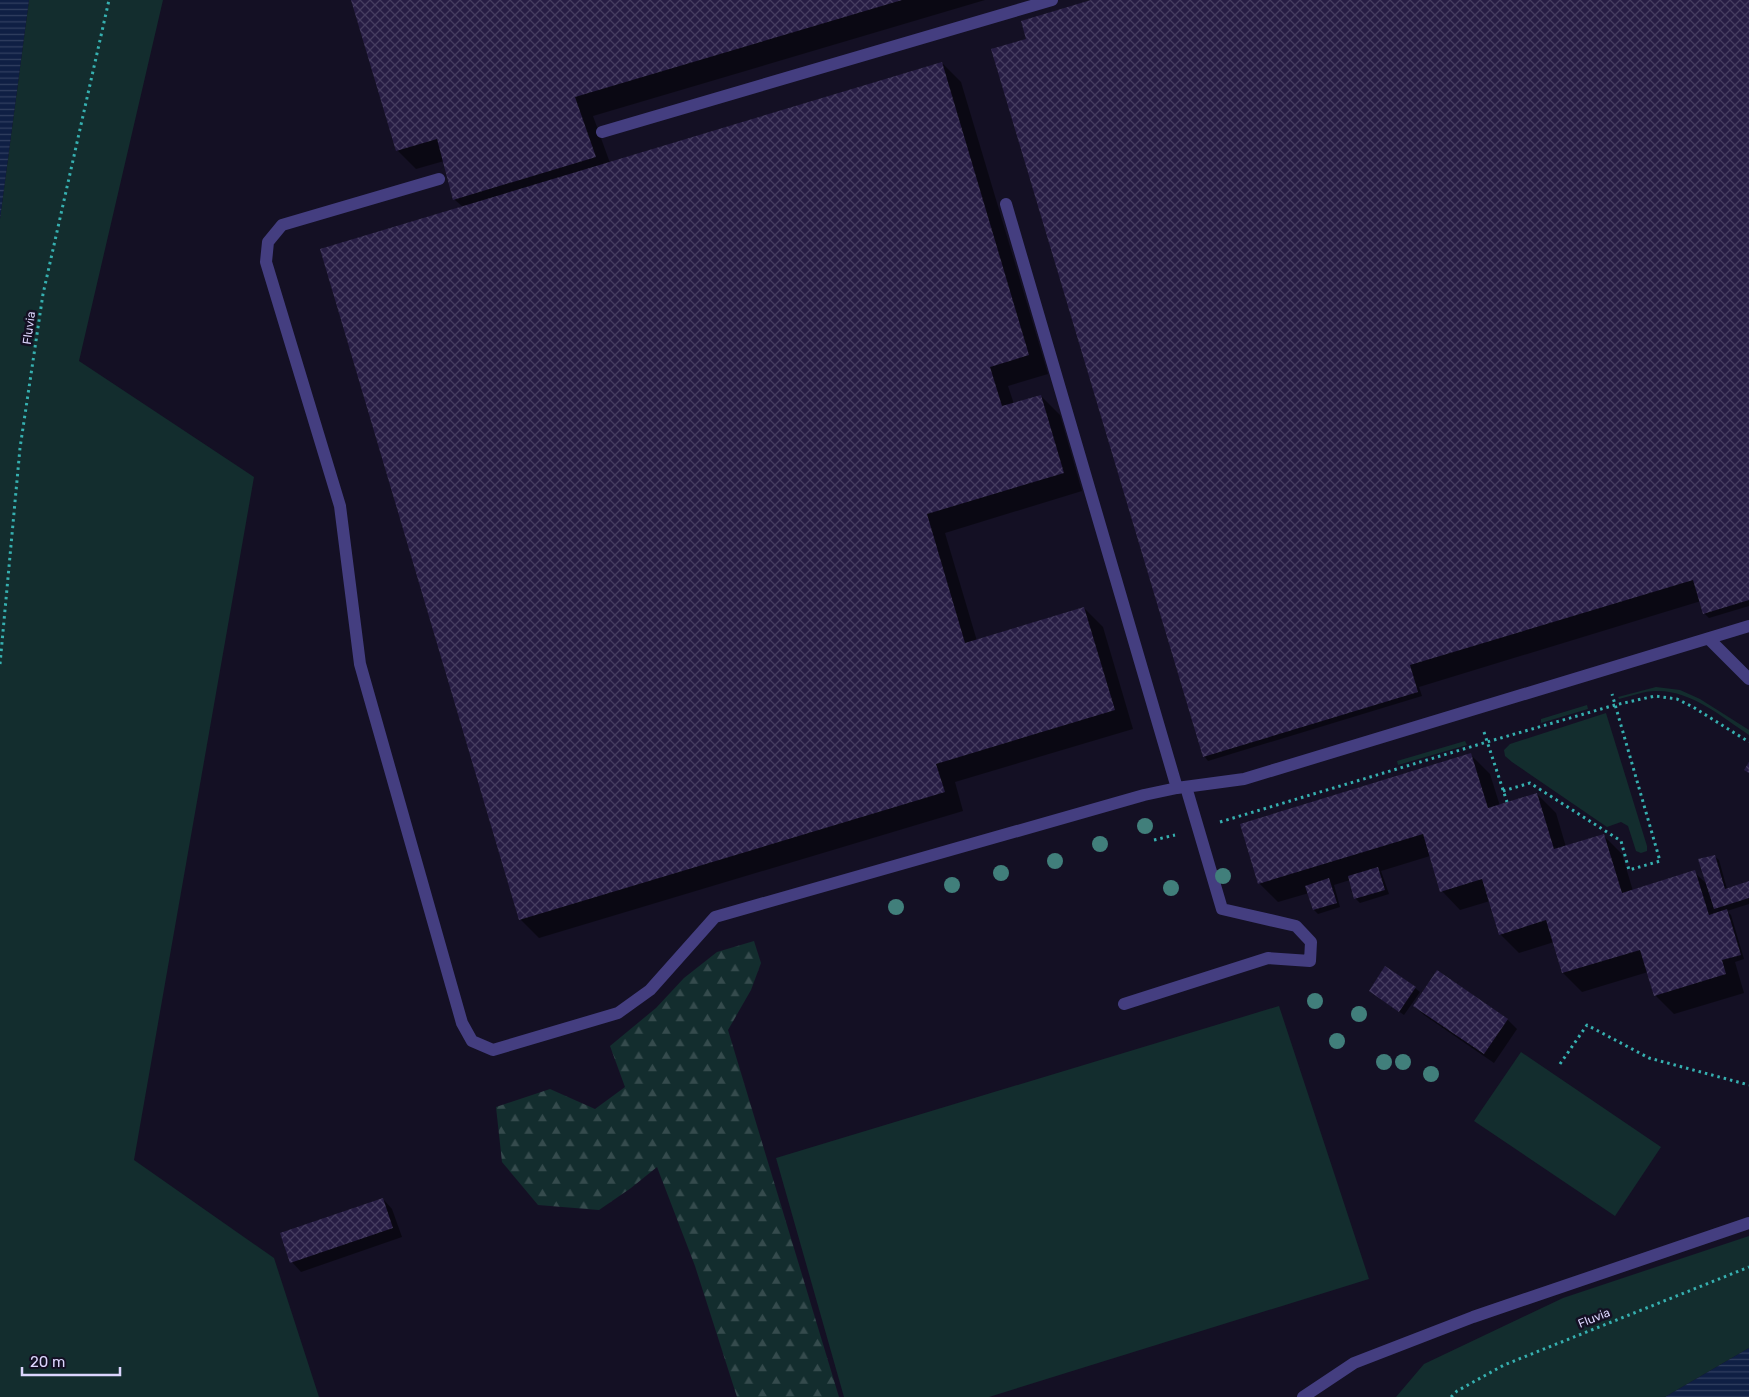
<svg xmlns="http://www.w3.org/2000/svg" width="1749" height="1397" viewBox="0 0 1749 1397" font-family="Rubik,sans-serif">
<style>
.green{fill:#132d2e}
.forest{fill:url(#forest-firs)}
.water{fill:url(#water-rules)}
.shadow{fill:#0007}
.building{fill:url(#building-cross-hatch)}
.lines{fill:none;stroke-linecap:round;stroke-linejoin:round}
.path{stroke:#36b0b0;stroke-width:3;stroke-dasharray:2.5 4;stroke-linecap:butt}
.service{stroke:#443e80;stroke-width:12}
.tree{fill:#417f7b}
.labels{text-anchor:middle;stroke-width:5;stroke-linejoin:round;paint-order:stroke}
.street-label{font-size:12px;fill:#dcd5fd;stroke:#141024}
</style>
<defs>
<pattern id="forest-firs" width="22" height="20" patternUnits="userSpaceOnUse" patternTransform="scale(1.25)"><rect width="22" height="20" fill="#132d2e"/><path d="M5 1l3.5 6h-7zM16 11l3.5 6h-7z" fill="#354b4d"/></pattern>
<pattern id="water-rules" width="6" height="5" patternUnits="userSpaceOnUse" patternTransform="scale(1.25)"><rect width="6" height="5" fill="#0f1f44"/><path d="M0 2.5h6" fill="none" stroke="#313f60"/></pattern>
<pattern id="building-cross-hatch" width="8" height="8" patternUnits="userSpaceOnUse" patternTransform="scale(1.25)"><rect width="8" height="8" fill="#271d44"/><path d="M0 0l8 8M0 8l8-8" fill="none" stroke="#463d60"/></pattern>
</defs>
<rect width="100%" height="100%" fill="#141024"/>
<path class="green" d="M29 0H163L79 361 254 477 134 1160 274 1258 319 1397H0V219Z
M1656 687 1680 690 1700 699 1749 730V735C1722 717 1691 690 1656 691 1644 691 1631 696 1619 699L1618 697Z
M1587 705 1588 709 1541 723V719Z
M1606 713 1647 846V851L1641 853 1636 851 1628 826 1621 822 1607 827 1512 762 1505 756 1504 750 1510 744Z
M1465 741 1467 745 1398 765 1397 761Z
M1279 1006 1369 1279 989 1397H844L776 1158Z
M1521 1052 1661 1147 1615 1216 1474 1121Z
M1749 1236V1348L1665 1397H1396L1424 1364 1563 1298Z"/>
<path class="forest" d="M754 941 761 963 751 990 728 1030 839 1397H737L695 1266 657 1167 631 1188 599 1210 538 1205 502 1162 496 1107 550 1089 595 1109 625 1087 610 1046 656 1008 684 978 717 952Z"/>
<path class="water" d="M0 0H29L0 219Z
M1749 1348V1397H1665Z"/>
<path class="shadow" d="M353 0H985L593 116 610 163 942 63 961 82 1048 374 1008 386 1014 404 1041 396 1060 415 1082 491 945 533 977 641 1084 608 1103 627 1133 729 955 782 963 811 539 938 520 919 463 207 455 200 444 161 416 169 397 150Z
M1096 0H1749V606L1709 618 1704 613 1701 601 1419 687 1422 696 1208 761 1204 756 1028 39Z
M1471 755 1490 774 1500 806 1537 794 1556 813 1566 847 1603 835 1622 854 1633 891 1694 872 1708 885 1714 856 1719 860 1727 889 1749 882V904L1727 911 1731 915 1744 959 1735 962 1744 993 1674 1014 1655 995 1648 972 1582 992 1563 973 1554 942 1519 953 1500 934 1490 901 1460 910 1442 891 1430 856 1381 871 1389 894 1360 903 1355 898 1350 880 1334 885 1340 907 1318 914 1314 910 1309 893 1278 902 1259 883Z
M1437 972 1508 1020 1517 1029 1494 1063 1424 1015 1414 1006Z
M1415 988 1420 992 1404 1015 1370 991Z
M383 1199 392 1209 402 1237 301 1272 292 1262Z"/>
<path class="building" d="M351 0H902L575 97 596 157 453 200 437 139 396 151Z
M1091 0H1749V600L1703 614 1693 580 1410 665 1418 692 1203 757 991 49 1026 39 1021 21Z
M942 62 1029 355 990 367 1002 406 1041 395 1064 473 927 514 965 643 1084 607 1115 710 936 764 945 792 519 920 320 249Z
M1471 753 1488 808 1537 793 1554 849 1604 834 1622 893 1695 870 1709 915 1727 909 1741 955 1722 960 1726 974 1654 996 1640 950 1562 973 1546 920 1499 935 1482 879 1440 892 1423 834 1258 884 1240 824Z
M1749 762V773L1744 770Z
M1715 855 1725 889 1749 881V898L1714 909 1698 859Z
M1378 867 1385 890 1354 899 1348 876Z
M1329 878 1337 903 1313 910 1305 886Z
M1385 966 1416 987 1399 1012 1369 991Z
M1437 970 1508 1019 1484 1054 1413 1006Z
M383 1198 393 1228 290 1263 280 1233Z"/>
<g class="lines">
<path class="path" d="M0 664 20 448 43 294 109 0
M1484 732 1507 802
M1503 791 1530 783 1621 841 1629 870 1660 861 1612 694
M1220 822 1487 742 1615 705 1655 696 1677 699 1693 707 1749 742
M1154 840 1175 835
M1560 1064 1587 1025 1649 1058 1749 1085
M1451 1397 1457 1391 1504 1365 1749 1267"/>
<path class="service" d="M602 132 1052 0
M439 179 282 225 268 242 266 262 340 506 360 664 462 1023 472 1041 493 1050 618 1013 650 990 715 917 1144 795 1177 788 1244 779 1749 626
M1006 204 1177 788
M1709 639 1749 679
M1124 1004 1268 958 1310 961 1311 942 1296 926 1222 909 1186 787
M1303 1397 1354 1363 1473 1317 1749 1223"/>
</g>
<g class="tree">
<circle cx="1145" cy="826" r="8"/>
<circle cx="1100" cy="844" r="8"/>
<circle cx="1055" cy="861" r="8"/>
<circle cx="1001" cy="873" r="8"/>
<circle cx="1223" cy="876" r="8"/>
<circle cx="952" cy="885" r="8"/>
<circle cx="1171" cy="888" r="8"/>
<circle cx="896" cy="907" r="8"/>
<circle cx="1315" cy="1001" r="8"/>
<circle cx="1359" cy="1014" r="8"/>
<circle cx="1337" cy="1041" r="8"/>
<circle cx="1384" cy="1062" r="8"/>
<circle cx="1403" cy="1062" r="8"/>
<circle cx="1431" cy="1074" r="8"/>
</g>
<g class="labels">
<g class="street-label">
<text transform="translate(29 328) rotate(-82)" y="4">Fluvia</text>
<text transform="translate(1594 1318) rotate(-22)" y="4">Fluvia</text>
</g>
</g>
<path d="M22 1367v8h98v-8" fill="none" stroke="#dcd5fd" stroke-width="2.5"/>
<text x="30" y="1367" font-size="15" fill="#dcd5fd" stroke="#141024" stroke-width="4" paint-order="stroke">20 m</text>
</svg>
